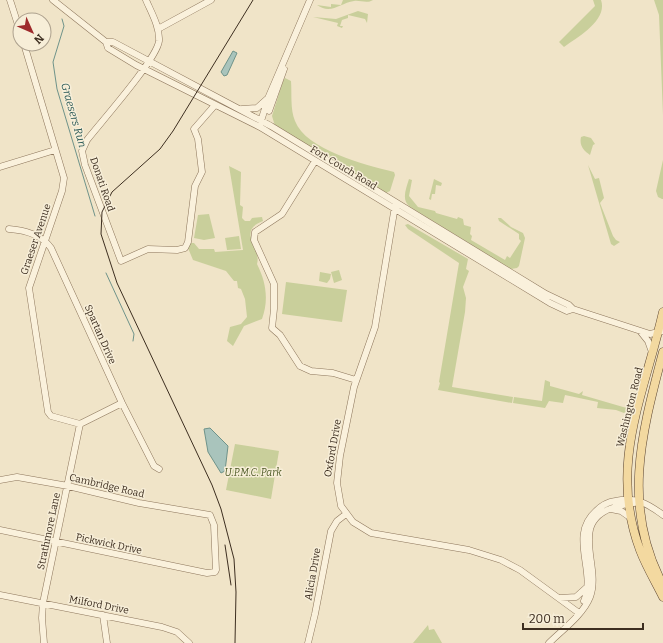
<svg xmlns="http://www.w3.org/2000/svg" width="663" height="643" viewBox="0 0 663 643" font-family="Bitter,serif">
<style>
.green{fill:#c9cf9b}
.water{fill:#a9c4bc;stroke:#6f938a}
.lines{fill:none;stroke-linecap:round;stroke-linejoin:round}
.stream{stroke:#6f938a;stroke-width:1}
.minor-casing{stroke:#8d765c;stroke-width:7}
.major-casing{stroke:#5b4430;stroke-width:9}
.minor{stroke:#faf1dc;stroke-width:6}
.major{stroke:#f3d9a0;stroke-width:8}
.tram{stroke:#3d2e20;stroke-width:1}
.labels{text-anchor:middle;stroke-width:3;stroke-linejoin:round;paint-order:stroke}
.street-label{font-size:10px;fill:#3d2e20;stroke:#f7eed8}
.park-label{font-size:10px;font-style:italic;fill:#4d5a26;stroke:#f7eed8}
.water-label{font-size:11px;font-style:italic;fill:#2f5d5a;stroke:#f7eed8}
</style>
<rect width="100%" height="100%" fill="#f0e4c8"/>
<path class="green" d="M343 0H373C367 4 360 0 354 1 340 3 331 15 317 5L331 7V4L341 5Z
M593 0H601C608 20 578 37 564 47L559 42 595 6Z
M654 0H663V115L659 15Z
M358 11 368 14 367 23 365 19 348 15V18L342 20 340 26H343L342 28 337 26 338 23 313 17 336 19Z
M285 78 291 81C292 93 290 109 295 121 306 150 366 165 394 172L395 175 390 191 386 193 275 126 272 116 283 81Z
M584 136 591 138 595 144 593 145 590 155C584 151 579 146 581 137Z
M663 160V199H662L658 197 656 191Z
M588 165 595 179 599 178 604 198 600 203 613 236 616 240 620 242 614 246 611 244Z
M229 166 241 172 240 205 243 207 242 218 245 221H250L252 218 262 217 263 221C236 231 262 248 257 264 266 282 269 300 262 319L244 326 233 346 227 341 230 327 241 324 247 317 245 299 241 289 238 288 237 281H234L226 271 193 260 188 248 190 243H194L199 249H214L215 252 243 250Z
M409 179 412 180 409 196 418 207 435 211 436 213 457 219 458 217 463 219 464 225 471 227 470 234 472 236 471 240 505 260 507 256 510 258 521 241 519 239V234L499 221 498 218H501L511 227 523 233 525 238 519 266 517 268 511 269 410 207C401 200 406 189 409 179Z
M434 179 442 183 441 186 436 185 435 194H432L431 200 429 199Z
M209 214 215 238 204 240 194 238 198 215Z
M408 224 468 259 466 269 469 271 463 287 466 298 465 312 452 387 513 397 512 403 438 390 440 383 439 382 459 263 408 229 405 225Z
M239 236 241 249 227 250 225 238Z
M339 270 342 280 334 283 331 272Z
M320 272 331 274 330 279 327 283 319 281Z
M286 282 347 290 342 322 282 314Z
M545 380 550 382V386L579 394 583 391 582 395 630 409 624 413 616 410 597 408 598 402 565 395 563 403 549 401 545 408 513 403 514 397 542 401Z
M235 444 279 451 271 499 226 490Z
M428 625 429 630 434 629 442 643H413Z"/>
<path class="water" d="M233 51 237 53 227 75 224 76 221 72Z
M210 428 228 446 225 471 221 473 208 452 204 429Z"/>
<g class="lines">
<path class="stream" d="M62 19 64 26 53 62 57 89 95 216
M106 273 134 334 133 341"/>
<g class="minor-casing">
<path id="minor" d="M10 0 20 31
M53 0 106 42H113L271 126 546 294 569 305 573 309
M146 0C151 12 160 27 159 41 157 59 101 122 87 140L82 151 85 165 121 261 148 249 177 250 185 248 188 242 195 186 202 172 198 139 194 129 215 105
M158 29 211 0
M106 42 108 48 136 65 260 127 550 303 567 311 573 309 650 334 663 331
M24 44 64 178 62 191 29 288 48 412 51 416 80 424 122 403
M242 109 257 108 267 99
M269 111 284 69
M260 124 269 96 310 0
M315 161 282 214 255 232 254 240 274 284V309L272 328 280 335 300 366 311 371 333 373 356 380
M0 167 55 150
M395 206 375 327 354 387 340 456 337 483 341 506 353 522 371 533 469 550 501 560 520 570 579 613
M9 229C24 230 42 235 51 248L122 403 154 466 159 469
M640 331 648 341 652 352
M0 480 17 477 68 486 139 503 210 515 214 525 216 570 215 572 207 573 0 530
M611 509 621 511 631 518
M0 595 162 627 177 632 189 643
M560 598 576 597 586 588
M584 601C597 571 568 536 596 511 601 506 608 502 615 501 636 497 647 503 663 515
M103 615 107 643
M44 643 42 618 43 603 80 424
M308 643 315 614 331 531 337 521 346 514
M549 643C562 630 583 615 590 597 602 565 567 522 615 507 623 504 631 504 639 502"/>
</g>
<g class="major-casing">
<path id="major" d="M663 312C644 395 608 465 640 550 646 566 655 581 663 597
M663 585C621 506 642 432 663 352"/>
</g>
<use href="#minor" class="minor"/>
<use href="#major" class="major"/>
<path class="tram" d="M225 545 231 585
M235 643 236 592 234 559 221 509 212 485 117 283 101 234 102 212 112 192 160 149 173 131 253 0"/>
</g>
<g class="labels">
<g class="street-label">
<text transform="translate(344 167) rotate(31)" y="4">Fort Couch Road</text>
<text transform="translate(103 184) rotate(71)" y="4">Donati Road</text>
<text transform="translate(35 239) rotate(-71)" y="4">Graeser Avenue</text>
<text transform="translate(101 334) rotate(66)" y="4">Spartan Drive</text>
<text transform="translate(629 407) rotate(-76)" y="4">Washington Road</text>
<text transform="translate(332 448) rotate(-80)" y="4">Oxford Drive</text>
<text transform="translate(107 485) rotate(13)" y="4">Cambridge Road</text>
<text transform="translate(48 531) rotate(-78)" y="4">Strathmore Lane</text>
<text transform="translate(109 543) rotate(12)" y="4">Pickwick Drive</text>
<text transform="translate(312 574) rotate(-80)" y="4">Alicia Drive</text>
<text transform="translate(99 604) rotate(11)" y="4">Milford Drive</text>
</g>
<g class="park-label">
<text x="253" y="476">U.P.M.C. Park</text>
</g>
<g class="water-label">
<text transform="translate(74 115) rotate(74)" y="4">Graesers Run</text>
</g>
</g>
<g transform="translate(32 32) rotate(135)"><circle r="19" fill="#f7eed8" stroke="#ada18e"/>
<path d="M0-3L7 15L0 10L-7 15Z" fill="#9e2a2b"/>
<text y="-6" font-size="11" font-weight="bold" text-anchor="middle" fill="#3d2e20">N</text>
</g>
<path d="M523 623v6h120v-6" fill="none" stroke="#3d2e20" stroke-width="2"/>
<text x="529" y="623" font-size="12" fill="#3d2e20" stroke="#f7eed8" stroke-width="3" paint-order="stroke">200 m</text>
</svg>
